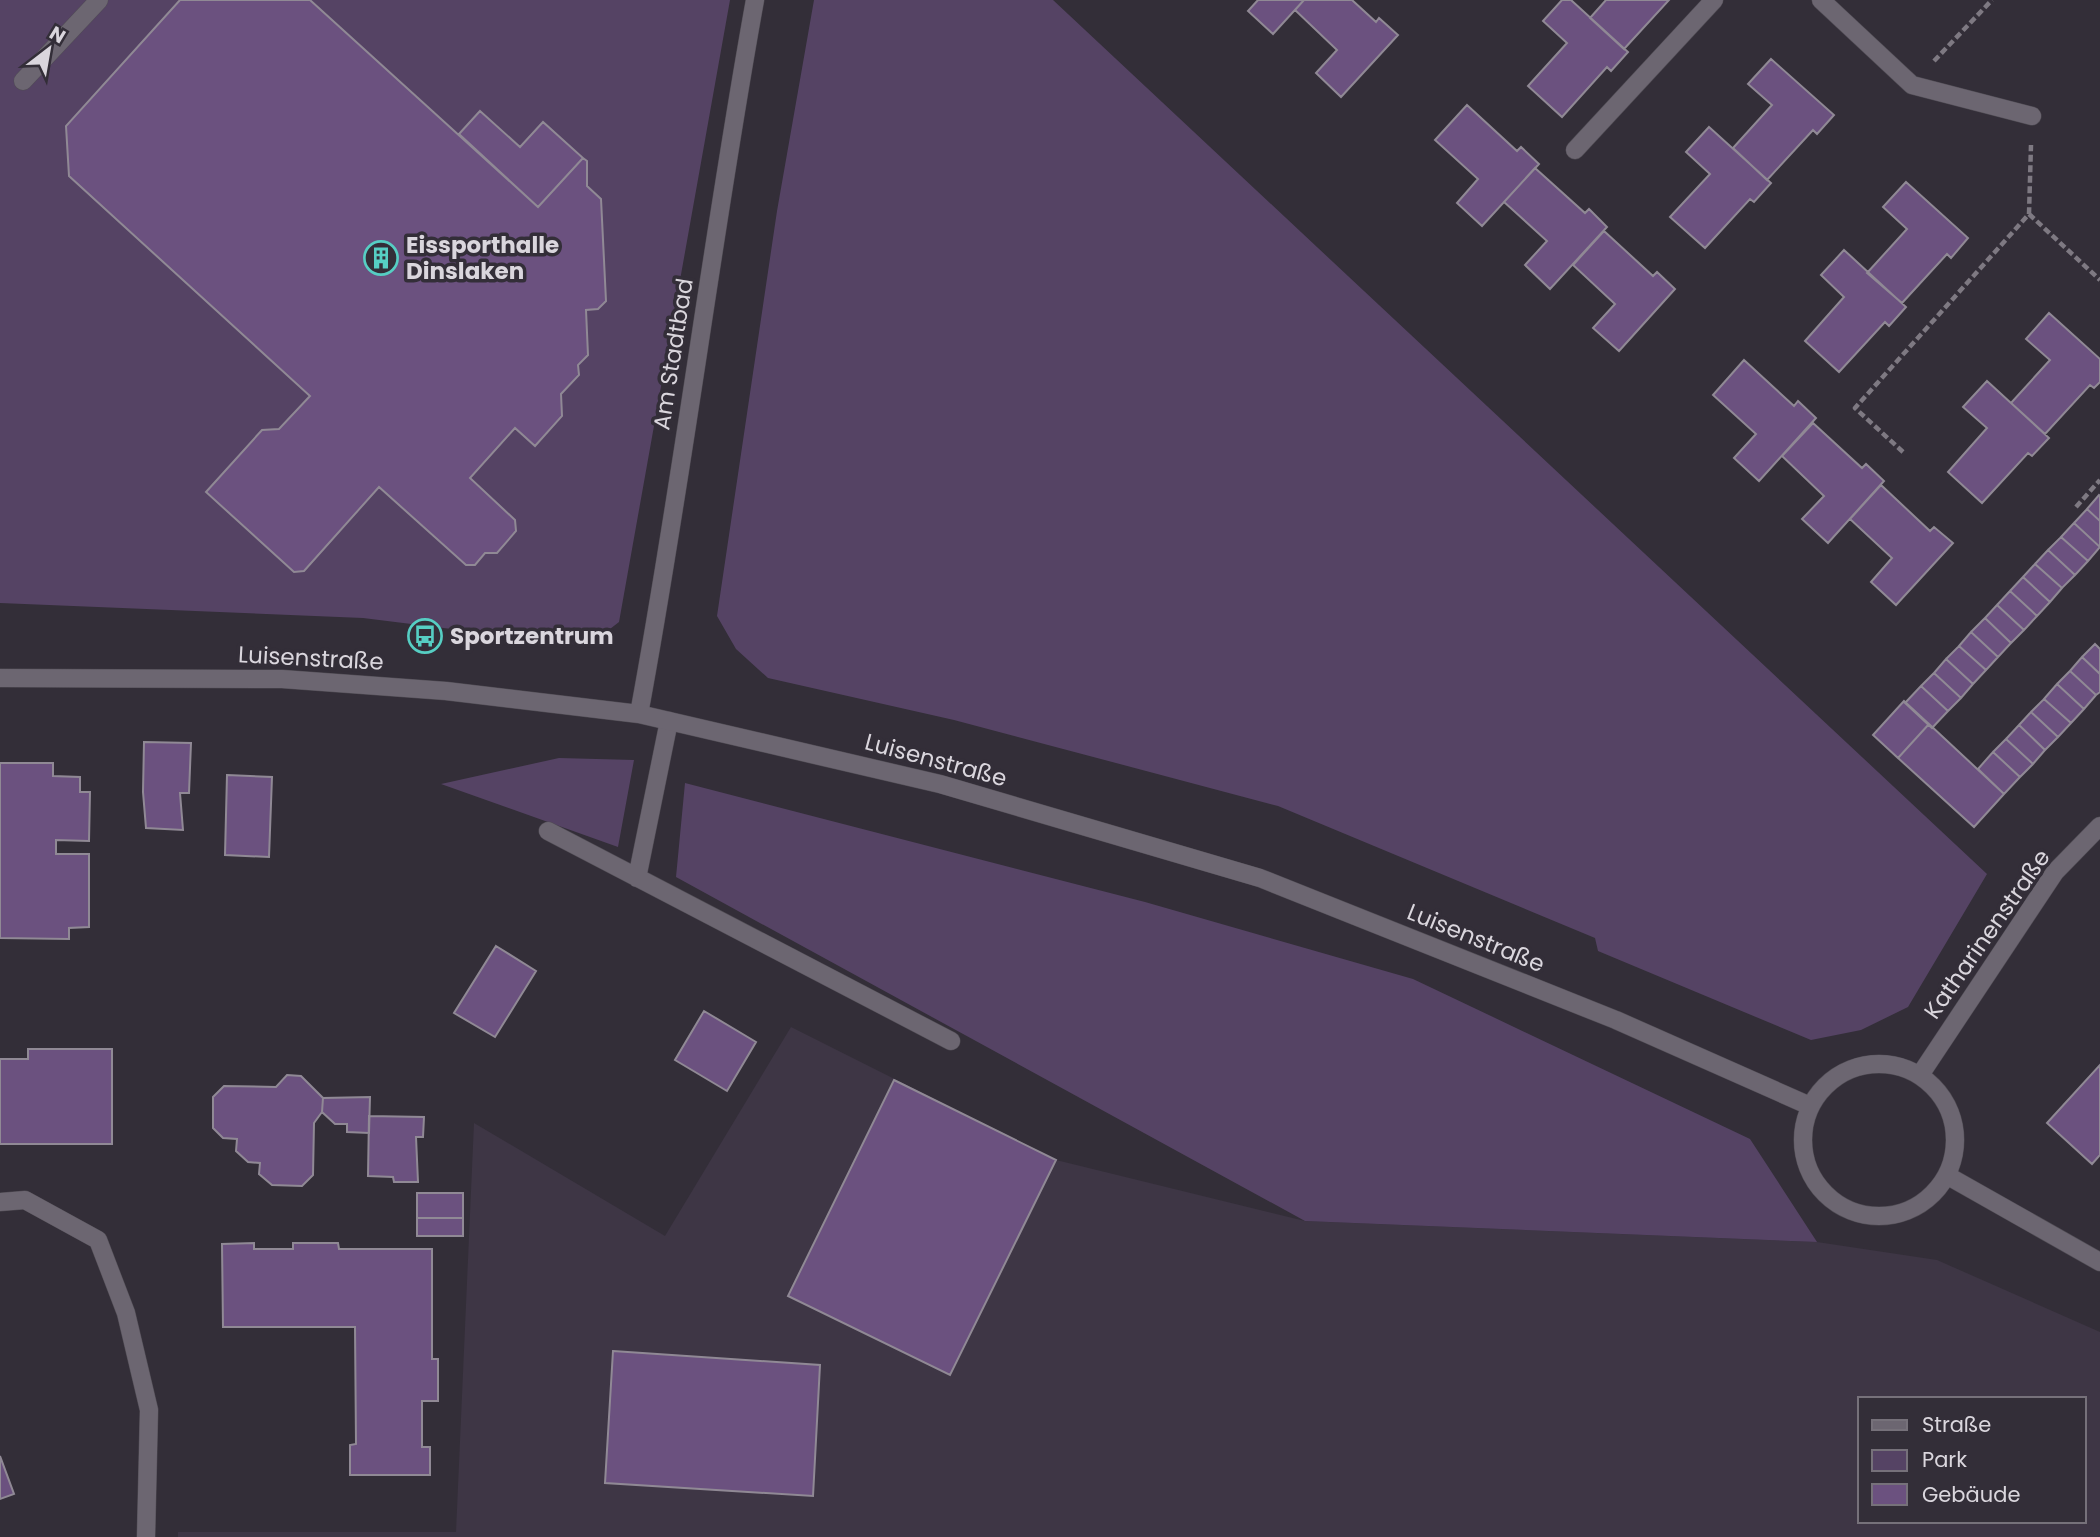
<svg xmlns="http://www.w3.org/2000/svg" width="2100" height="1537" viewBox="0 0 2100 1537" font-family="Poppins,sans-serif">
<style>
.built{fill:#3e3645;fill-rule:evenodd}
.green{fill:#554364}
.building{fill:#6b517f;stroke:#908995;stroke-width:2}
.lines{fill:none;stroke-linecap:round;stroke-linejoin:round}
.service-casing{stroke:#504c54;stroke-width:19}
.minor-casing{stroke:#504c54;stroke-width:19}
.path{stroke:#7e7982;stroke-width:4.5;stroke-dasharray:7 3.5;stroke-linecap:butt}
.service{stroke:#6c6671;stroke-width:18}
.minor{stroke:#6c6671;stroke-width:18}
.labels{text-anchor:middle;stroke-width:7;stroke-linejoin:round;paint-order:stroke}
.poi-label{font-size:23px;font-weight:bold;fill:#dad6dd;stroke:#332e38;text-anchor:start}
.street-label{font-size:23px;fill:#dad6dd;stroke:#332e38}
</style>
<rect width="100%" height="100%" fill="#332e38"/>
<path class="built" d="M791 1027 1056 1160 1305 1221 1817 1242 1937 1260 2100 1332V1537H178V1532H456L474 1123 665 1236ZM1860 1399H2084V1521H1860Z"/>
<path class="green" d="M0 0H730L619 622 588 646 363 618 0 603Z
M814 0H1053L1987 874 1908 1007 1861 1030 1811 1040 1598 951 1595 938 1278 806 954 720 768 678 736 649 717 616 777 211Z
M559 758 634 760 618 847 441 784Z
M685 783 1145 902 1413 979 1750 1139 1817 1242 1305 1221 676 877Z"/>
<path class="building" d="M180 0H310L538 207 583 158 587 161V186L601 199 606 301 598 309 586 310 588 355 578 365 579 375 561 394 562 416 535 446 515 428 470 478 515 520 516 531 497 553H485L475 565H466L379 487 304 571 294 572 206 492 262 430 279 429 310 396 69 176 66 126Z
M1258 0H1304L1273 34 1248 11Z
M1304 0H1352L1376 22 1379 18 1398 35 1341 97 1316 73 1337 50 1295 10Z
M1562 0H1571L1628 52 1611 71 1607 67 1562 117 1528 86 1567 43 1543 21Z
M1606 0H1669L1624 49 1590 18Z
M1771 59 1834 115 1817 134 1813 130 1767 180 1733 148 1772 105 1748 84Z
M1467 105 1517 151 1521 147 1539 164 1482 226 1457 203 1478 179 1435 140Z
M480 111 520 147 543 122 583 158 538 207 459 134Z
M1709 127 1771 183 1754 202 1750 199 1705 248 1670 217 1710 174 1686 152Z
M1535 168 1585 213 1589 209 1607 227 1550 289 1525 265 1547 241 1504 202Z
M1906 182 1968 238 1951 258 1947 254 1902 303 1867 273 1907 229 1883 207Z
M1604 231 1653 276 1657 272 1675 289 1619 351 1593 328 1615 304 1573 265Z
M1844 250 1906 307 1889 326 1885 322 1839 372 1805 341 1844 297 1821 275Z
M2049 313 2100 359V382L2094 388 2090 385 2045 434 2011 403 2050 360 2026 339Z
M1744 360 1794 406 1798 401 1816 418 1759 481 1734 458 1756 434 1713 395Z
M1987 381 2049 438 2032 456 2028 453 1982 503 1948 472 1987 428 1963 407Z
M1813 423 1862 468 1866 464 1884 481 1828 543 1802 519 1824 496 1782 456Z
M1881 485 1930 531 1934 527 1953 543 1896 605 1871 582 1892 558 1850 519Z
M2099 495 2100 496V521L2087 509Z
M2087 509 2100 521V547L2074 523Z
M2074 523 2100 547 2088 561 2061 537Z
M2061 537 2088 561 2075 575 2048 550Z
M2048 550 2075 575 2062 588 2035 564Z
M2035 564 2062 588 2050 602 2023 577Z
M2023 577 2050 602 2037 616 2010 591Z
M2010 591 2037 616 2024 630 1997 605Z
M1997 605 2024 630 2011 643 1985 618Z
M1985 618 2011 643 1998 657 1971 632Z
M1971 632 1998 657 1986 670 1959 646Z
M2095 644 2100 649V674L2082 657Z
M1959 646 1986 670 1973 684 1946 659Z
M2082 657 2100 674V692L2096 695 2070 671Z
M1946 659 1973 684 1961 698 1934 673Z
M2070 671 2096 695 2084 709 2057 684Z
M1934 673 1961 698 1948 711 1921 686Z
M2057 684 2084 709 2071 723 2044 699Z
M1921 686 1948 711 1932 728 1905 703Z
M2044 699 2071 723 2058 737 2031 712Z
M1904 701 1929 724 1898 758 1873 735Z
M2031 712 2058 737 2045 750 2019 725Z
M1929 724 2004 794 1974 827 1898 758Z
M2019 725 2045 750 2033 764 2006 739Z
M2006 739 2033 764 2020 777 1993 752Z
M144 742 191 743 189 793H180L183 830 146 828 143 792Z
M1993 752 2020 777 2004 794 1978 769Z
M0 763H53V776L80 777V792H90L89 841 56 840V854H89V927L69 928V939L0 938Z
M227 775 272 777 269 857 225 855Z
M496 946 536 971 495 1037 454 1013Z
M704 1011 756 1042 727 1091 675 1060Z
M28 1049H112V1144H0V1059H28Z
M2100 1065V1155L2092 1164 2047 1123Z
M287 1075 301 1076 323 1098 322 1112 314 1123 313 1175 302 1186 272 1185 259 1174 260 1163 248 1162 236 1151 237 1139 223 1138 213 1128V1097L224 1086 276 1087Z
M894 1080 1056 1160 950 1375 788 1296Z
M370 1097 369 1133 347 1132V1124H335L322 1112 323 1098Z
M369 1116 424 1117 423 1137H416L418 1182H394L393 1177 368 1176Z
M417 1193H463V1218H417Z
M417 1218H463V1236H417Z
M254 1243V1249H293V1243H338L339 1249H432V1359H438V1401H422V1447H430V1475H350V1445L356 1444 355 1327H223L222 1244Z
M613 1351 820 1365 813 1496 605 1483Z
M0 1456 14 1494 0 1499Z"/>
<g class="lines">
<g class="service-casing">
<path id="service" d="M23 81 99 0
M1575 150 1714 0
M548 831 951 1041
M637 878 669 721"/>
</g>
<g class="minor-casing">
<path id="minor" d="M1821 0 1912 85 2032 116
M0 678 282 679 446 691 639 714 940 784 1260 878 1616 1020 1810 1106
M639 714C683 477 712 237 755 0
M1803 1140a76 76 0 1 1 152 0a76 76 0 1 1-152 0Z
M1920 1075 2055 872 2100 826
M1948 1176 2100 1262
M0 1202 25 1200 98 1240 126 1313 149 1410 146 1537"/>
</g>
<path class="path" d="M1934 61 1992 0
M2029 214 2100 280
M1903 452 1855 408 2029 214 2031 145
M2076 507 2100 480"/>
<use href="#service" class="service"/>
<use href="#minor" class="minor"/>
</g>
<defs>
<g id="building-ring" transform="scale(1.75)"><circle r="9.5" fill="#332e38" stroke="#56cec3" stroke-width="1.5"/><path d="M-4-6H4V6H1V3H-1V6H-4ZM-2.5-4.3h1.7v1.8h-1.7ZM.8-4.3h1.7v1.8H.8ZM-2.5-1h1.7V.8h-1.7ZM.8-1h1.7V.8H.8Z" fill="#56cec3"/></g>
<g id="bus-ring" transform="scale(1.75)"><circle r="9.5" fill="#332e38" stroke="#56cec3" stroke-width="1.5"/><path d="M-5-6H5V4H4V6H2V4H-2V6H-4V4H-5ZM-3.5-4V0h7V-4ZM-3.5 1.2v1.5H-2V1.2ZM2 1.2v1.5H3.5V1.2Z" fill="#56cec3"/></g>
</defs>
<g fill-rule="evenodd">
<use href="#building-ring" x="381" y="258"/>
<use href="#bus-ring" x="425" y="636"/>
</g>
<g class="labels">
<g class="poi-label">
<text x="406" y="253">Eissporthalle<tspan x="406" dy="26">Dinslaken</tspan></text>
<text x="450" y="644">Sportzentrum</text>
</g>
<g class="street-label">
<text transform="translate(673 354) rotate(-81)" y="8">Am Stadtbad</text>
<text transform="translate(311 658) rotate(3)" y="8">Luisenstraße</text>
<text transform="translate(936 760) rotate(15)" y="8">Luisenstraße</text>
<text transform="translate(1987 934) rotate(-55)" y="8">Katharinenstraße</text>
<text transform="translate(1476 938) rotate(22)" y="8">Luisenstraße</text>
</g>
</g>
<rect x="1858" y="1397" width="228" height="126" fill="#332e38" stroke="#76717a" stroke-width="2"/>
<rect x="1872" y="1420" width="35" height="10" fill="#6c6671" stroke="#76717a" stroke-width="2"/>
<text x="1922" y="1432" font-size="21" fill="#dad6dd">Straße</text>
<rect x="1872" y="1450" width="35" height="21" fill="#554364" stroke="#76717a" stroke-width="2"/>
<text x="1922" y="1467" font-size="21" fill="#dad6dd">Park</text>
<rect x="1872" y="1484" width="35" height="21" fill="#6b517f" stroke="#76717a" stroke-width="2"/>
<text x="1922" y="1502" font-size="21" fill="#dad6dd">Gebäude</text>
<g transform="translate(49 49) rotate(31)" stroke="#332e38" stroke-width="5" paint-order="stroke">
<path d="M0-5L12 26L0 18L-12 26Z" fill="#dad6dd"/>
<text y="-10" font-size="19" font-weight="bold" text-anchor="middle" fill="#dad6dd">N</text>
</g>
</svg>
